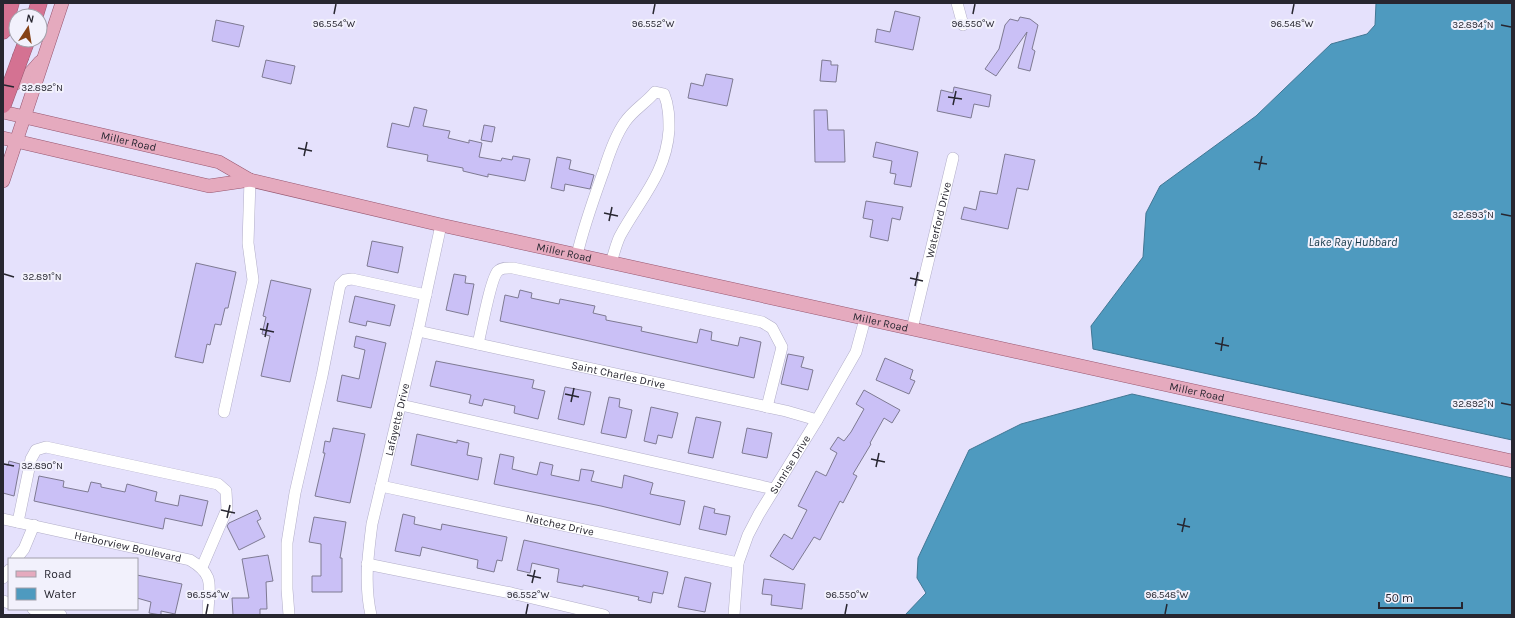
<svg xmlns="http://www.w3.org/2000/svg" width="1515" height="618" viewBox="0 0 1515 618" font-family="Karla,sans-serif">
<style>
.water{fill:#4e9abf;stroke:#427794}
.building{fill:#cac0f6;stroke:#7e7a92}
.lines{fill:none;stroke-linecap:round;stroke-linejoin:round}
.minor-casing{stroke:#b2aec8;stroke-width:12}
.major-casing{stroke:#975770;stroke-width:14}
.highway-casing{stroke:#975770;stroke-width:17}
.minor{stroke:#fff;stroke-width:11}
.major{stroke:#e5aabe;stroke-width:13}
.highway{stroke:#d47292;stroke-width:16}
.highway-bridge-casing{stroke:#975770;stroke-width:17;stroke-linecap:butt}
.highway-bridge{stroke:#d47292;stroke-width:16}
.ticks{fill:none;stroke:#272630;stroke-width:1.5}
.labels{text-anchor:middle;stroke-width:4;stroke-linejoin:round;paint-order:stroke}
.street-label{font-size:11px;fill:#272630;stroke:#f2f1fc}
.water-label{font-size:12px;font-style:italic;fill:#123546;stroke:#f2f1fc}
.ticks-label{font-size:10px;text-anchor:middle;fill:#272630;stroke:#f2f1fc;stroke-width:4;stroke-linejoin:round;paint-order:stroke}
</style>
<rect width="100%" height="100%" fill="#e5e1fc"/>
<path class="water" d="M1376 3H1512V440L1093 349 1091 326 1143 257 1146 213 1160 186 1256 116 1331 44 1367 34 1375 25Z
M1132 394 1512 478V615H905L926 593 917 578 918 558 969 450 1021 424Z"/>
<path class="building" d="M895 11 920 17 913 50 875 42 877 29 890 32Z
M1020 17 1030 19 1038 25 1032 49 1035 51 1030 71 1018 68 1027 32 996 76 985 69 999 49 1005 25 1010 19 1018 21Z
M216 20 244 26 239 47 212 41Z
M266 60 295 66 291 84 262 77Z
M822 60 831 61V65H838L836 82 820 81Z
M706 74 733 79 727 106 688 98 691 83 703 86Z
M954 87 991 95 989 107 974 104 971 118 937 111 941 90 953 93Z
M414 107 427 110 423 126 450 131 448 138 469 143V140L482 143 479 157 501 161 502 158 512 160 513 156 530 159 525 181 488 174V177L463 171V168L427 161 428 155 387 147 392 123 409 127Z
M814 110H827L828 130H844L845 162H815Z
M484 125 495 127 492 142 481 140Z
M876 142 918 152 911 187 894 184 896 174 890 173 892 161 873 157Z
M1005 154 1035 160 1028 190 1017 188 1008 229 961 219 964 207 976 210 980 191 997 194Z
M557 157 571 160 569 169 594 175 590 189 565 184 564 191 551 188Z
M866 201 903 207 900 220 892 218 888 241 870 237 873 220 863 218Z
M372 241 403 247 398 273 367 266Z
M196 263 236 272 228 308H225L221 325 215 324 210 345 207 344 203 363 175 357Z
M454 274 466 276 465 283 474 284 468 315 446 310Z
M271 280 311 289 290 382 261 376 270 336 262 334 266 317 263 316Z
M520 290 532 293 531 298 559 304 560 299 595 306 593 313 606 316V320L642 327 641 331 697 343 700 329 712 332 711 340 738 346 740 337 761 342 754 378 500 321 505 295 518 298Z
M355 296 395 305 390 326 367 321 366 326 349 322Z
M356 336 386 343 371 408 337 401 342 375 359 379 365 350 354 347Z
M788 354 804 357 801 367 813 370 808 390 781 384Z
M885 358 913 370 910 379 915 381 909 394 876 380Z
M436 361 534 380 532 388 545 391 538 419 514 413 515 406 484 399 482 406 469 403 471 395 430 386Z
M565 387 591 392 584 425 558 419Z
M864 390 900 410 892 423 884 418 870 443 871 444 853 474 857 476 843 503 840 501 820 540 814 537 793 570 770 556 784 534 792 539 807 510 798 506 816 471 826 476 837 453 830 449 838 437 844 441 851 432 864 409 856 404Z
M609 397 620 399 619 407 632 410 626 438 601 433Z
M651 407 678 413 672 438 658 435 656 444 644 441Z
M696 417 721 422 713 458 688 453Z
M333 428 365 434 350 503 315 496 325 453H323L325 441 330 442Z
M747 428 772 433 767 458 742 453Z
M417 434 457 443V440L469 443 467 455 482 458 478 480 411 465Z
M500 454 514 457 512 469 537 475 540 462 553 465 551 475 579 481 581 469 594 471 591 481 622 488 624 475 653 483 650 494 685 501 680 525 601 506 494 484Z
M9 461 20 464 14 496 3 493V464L8 465Z
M39 476 64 481 63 487 88 492 91 482 101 484V487L125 492 127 484 157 492 155 501 178 506 180 495 208 501 202 526 165 518 163 529 34 501Z
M704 506 715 509 714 513 730 516 726 535 699 529Z
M257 510 261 519 257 521 265 537 239 550 227 526 229 523Z
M403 514 415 517 414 524 441 530 442 524 507 537 502 561 497 560 494 572 477 568 478 560 422 547 420 556 395 551Z
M314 517 346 522 340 558H342V592H312V576H321V544L309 542Z
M524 540 668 572 663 594 653 592 651 603 638 600 639 597 583 585V587L557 582 559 569 532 563 530 573 517 570Z
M268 555 273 581 266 582 267 609H260V615H233L232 598H249L242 559Z
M137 575 182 584 175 614 161 611V615L149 613 151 602 137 598Z
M685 577 711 583 705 612 678 607Z
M764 579 805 584 802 609 771 605 772 595 762 594Z"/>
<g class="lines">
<g class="minor-casing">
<g id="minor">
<path d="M957 3 963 25"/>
<path d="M577 255C584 225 594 198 604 170 609 154 615 136 625 122 633 110 646 103 655 92L664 94C669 106 669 118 669 130 666 174 640 199 620 236 616 244 614 254 611 262"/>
<path id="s1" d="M912 329 953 158"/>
<path id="s2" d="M418 331 786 411 817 420"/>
<path d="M478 344C481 332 491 277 498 271 502 267 508 268 513 268L762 322 772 328 782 347 767 407"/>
<path d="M401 405 774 489"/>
<path d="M224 412 253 280 248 243 250 180"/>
<path id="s3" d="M381 486 738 563"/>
<path id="s4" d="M3 519 190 560C217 576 208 587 208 615"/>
<path d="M18 522 31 459 36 450 46 447 218 484 226 491 227 509 202 567"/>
<path d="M16 559 24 549 34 525"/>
<path d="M367 564 511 593 604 615"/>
<path d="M3 578 9 570"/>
<path d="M3 601 9 603"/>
<path d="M33 609 61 615"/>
<path d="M289 615 287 589V543L295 493 322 376 340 285 345 280 352 279 426 295"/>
<path id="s5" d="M371 615C364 584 368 555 372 524L418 331 441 225"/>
<path id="s6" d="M734 615 738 563 748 535 759 514 817 420 856 352 865 319"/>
</g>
</g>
<g class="major-casing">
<g id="major">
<path d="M5 86C21 84 30 74 40 62"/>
<path id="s7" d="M3 112 219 162 250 180 441 225 1512 461"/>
<path d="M3 138 209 186 250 180"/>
<path d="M3 181 62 3"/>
</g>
</g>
<g class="highway-casing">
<path id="highway" d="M35 16 39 3
M3 31 11 3
M21 56 27 40"/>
</g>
<use href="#minor" class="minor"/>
<use href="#major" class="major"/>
<use href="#highway" class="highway"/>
<g class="highway-bridge-casing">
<path id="highway-bridge" d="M3 105 21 56"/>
</g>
<use href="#highway-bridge" class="highway-bridge"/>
</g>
<path class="ticks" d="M334 14 336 4M653 14 655 4M973 14 975 4M1292 14 1294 4M1501 25 1511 27M4 85 14 87M948 97 962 99M953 105 956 91M298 148 312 151M304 156 307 142M1254 162 1267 164M1259 170 1262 156M604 213 618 216M1501 214 1511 216M609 221 612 207M4 274 14 277M910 278 923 281M915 286 918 272M260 329 274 332M265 337 268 323M1215 343 1229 346M1221 351 1223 337M565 394 579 397M571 402 574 388M1501 403 1511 405M871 459 885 462M4 464 14 466M876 467 879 453M221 510 235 513M227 518 230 505M1177 524 1190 527M1182 532 1185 518M527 575 541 578M532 583 535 570M206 614 208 604M526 614 528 604M845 614 847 604M1165 614 1167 604"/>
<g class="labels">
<g class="street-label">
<text dy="4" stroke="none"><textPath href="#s7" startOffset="129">Miller Road</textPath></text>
<text dy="4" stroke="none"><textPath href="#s1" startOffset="112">Waterford Drive</textPath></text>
<text dy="4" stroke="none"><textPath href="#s7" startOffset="580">Miller Road</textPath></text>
<text dy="4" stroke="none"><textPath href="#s7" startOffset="904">Miller Road</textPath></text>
<text dy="4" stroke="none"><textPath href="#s2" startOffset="205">Saint Charles Drive</textPath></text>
<text dy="4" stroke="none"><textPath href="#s7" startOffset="1228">Miller Road</textPath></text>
<text dy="4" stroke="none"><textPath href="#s5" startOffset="199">Lafayette Drive</textPath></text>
<text dy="4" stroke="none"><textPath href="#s6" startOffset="164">Sunrise Drive</textPath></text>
<text dy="4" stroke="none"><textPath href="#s3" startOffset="183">Natchez Drive</textPath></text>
<text dy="4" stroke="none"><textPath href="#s4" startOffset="128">Harborview Boulevard</textPath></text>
</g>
<g class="water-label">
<text x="1353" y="246">Lake Ray Hubbard</text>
</g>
</g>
<g class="ticks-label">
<text x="334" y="27">96.554°W</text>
<text x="653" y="27">96.552°W</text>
<text x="973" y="27">96.550°W</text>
<text x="1292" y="27">96.548°W</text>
<text x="1473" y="28">32.894°N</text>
<text x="42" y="91">32.892°N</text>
<text x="1473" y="218">32.893°N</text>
<text x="42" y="280">32.891°N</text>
<text x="1473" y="407">32.892°N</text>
<text x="42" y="469">32.890°N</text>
<text x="208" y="598">96.554°W</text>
<text x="528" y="598">96.552°W</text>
<text x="847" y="598">96.550°W</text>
<text x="1167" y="598">96.548°W</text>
</g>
<rect width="1515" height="618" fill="none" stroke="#272630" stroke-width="8"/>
<rect x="8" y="558" width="130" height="52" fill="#f2f1fc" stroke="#a1a0aa"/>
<rect x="16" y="571" width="20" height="6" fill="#e5aabe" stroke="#a1a0aa"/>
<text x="44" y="578" font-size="12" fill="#272630">Road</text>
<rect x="16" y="588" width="20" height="12" fill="#4e9abf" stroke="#a1a0aa"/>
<text x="44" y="598" font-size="12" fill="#272630">Water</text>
<g transform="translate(28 28) rotate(12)"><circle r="19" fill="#f2f1fc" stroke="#a1a0aa"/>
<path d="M0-3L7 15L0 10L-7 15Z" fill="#864216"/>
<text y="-6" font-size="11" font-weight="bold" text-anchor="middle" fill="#272630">N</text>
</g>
<path d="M1379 602v6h83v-6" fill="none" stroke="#272630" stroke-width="2"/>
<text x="1385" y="602" font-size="12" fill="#272630" stroke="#f2f1fc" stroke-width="3" paint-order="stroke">50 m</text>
</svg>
